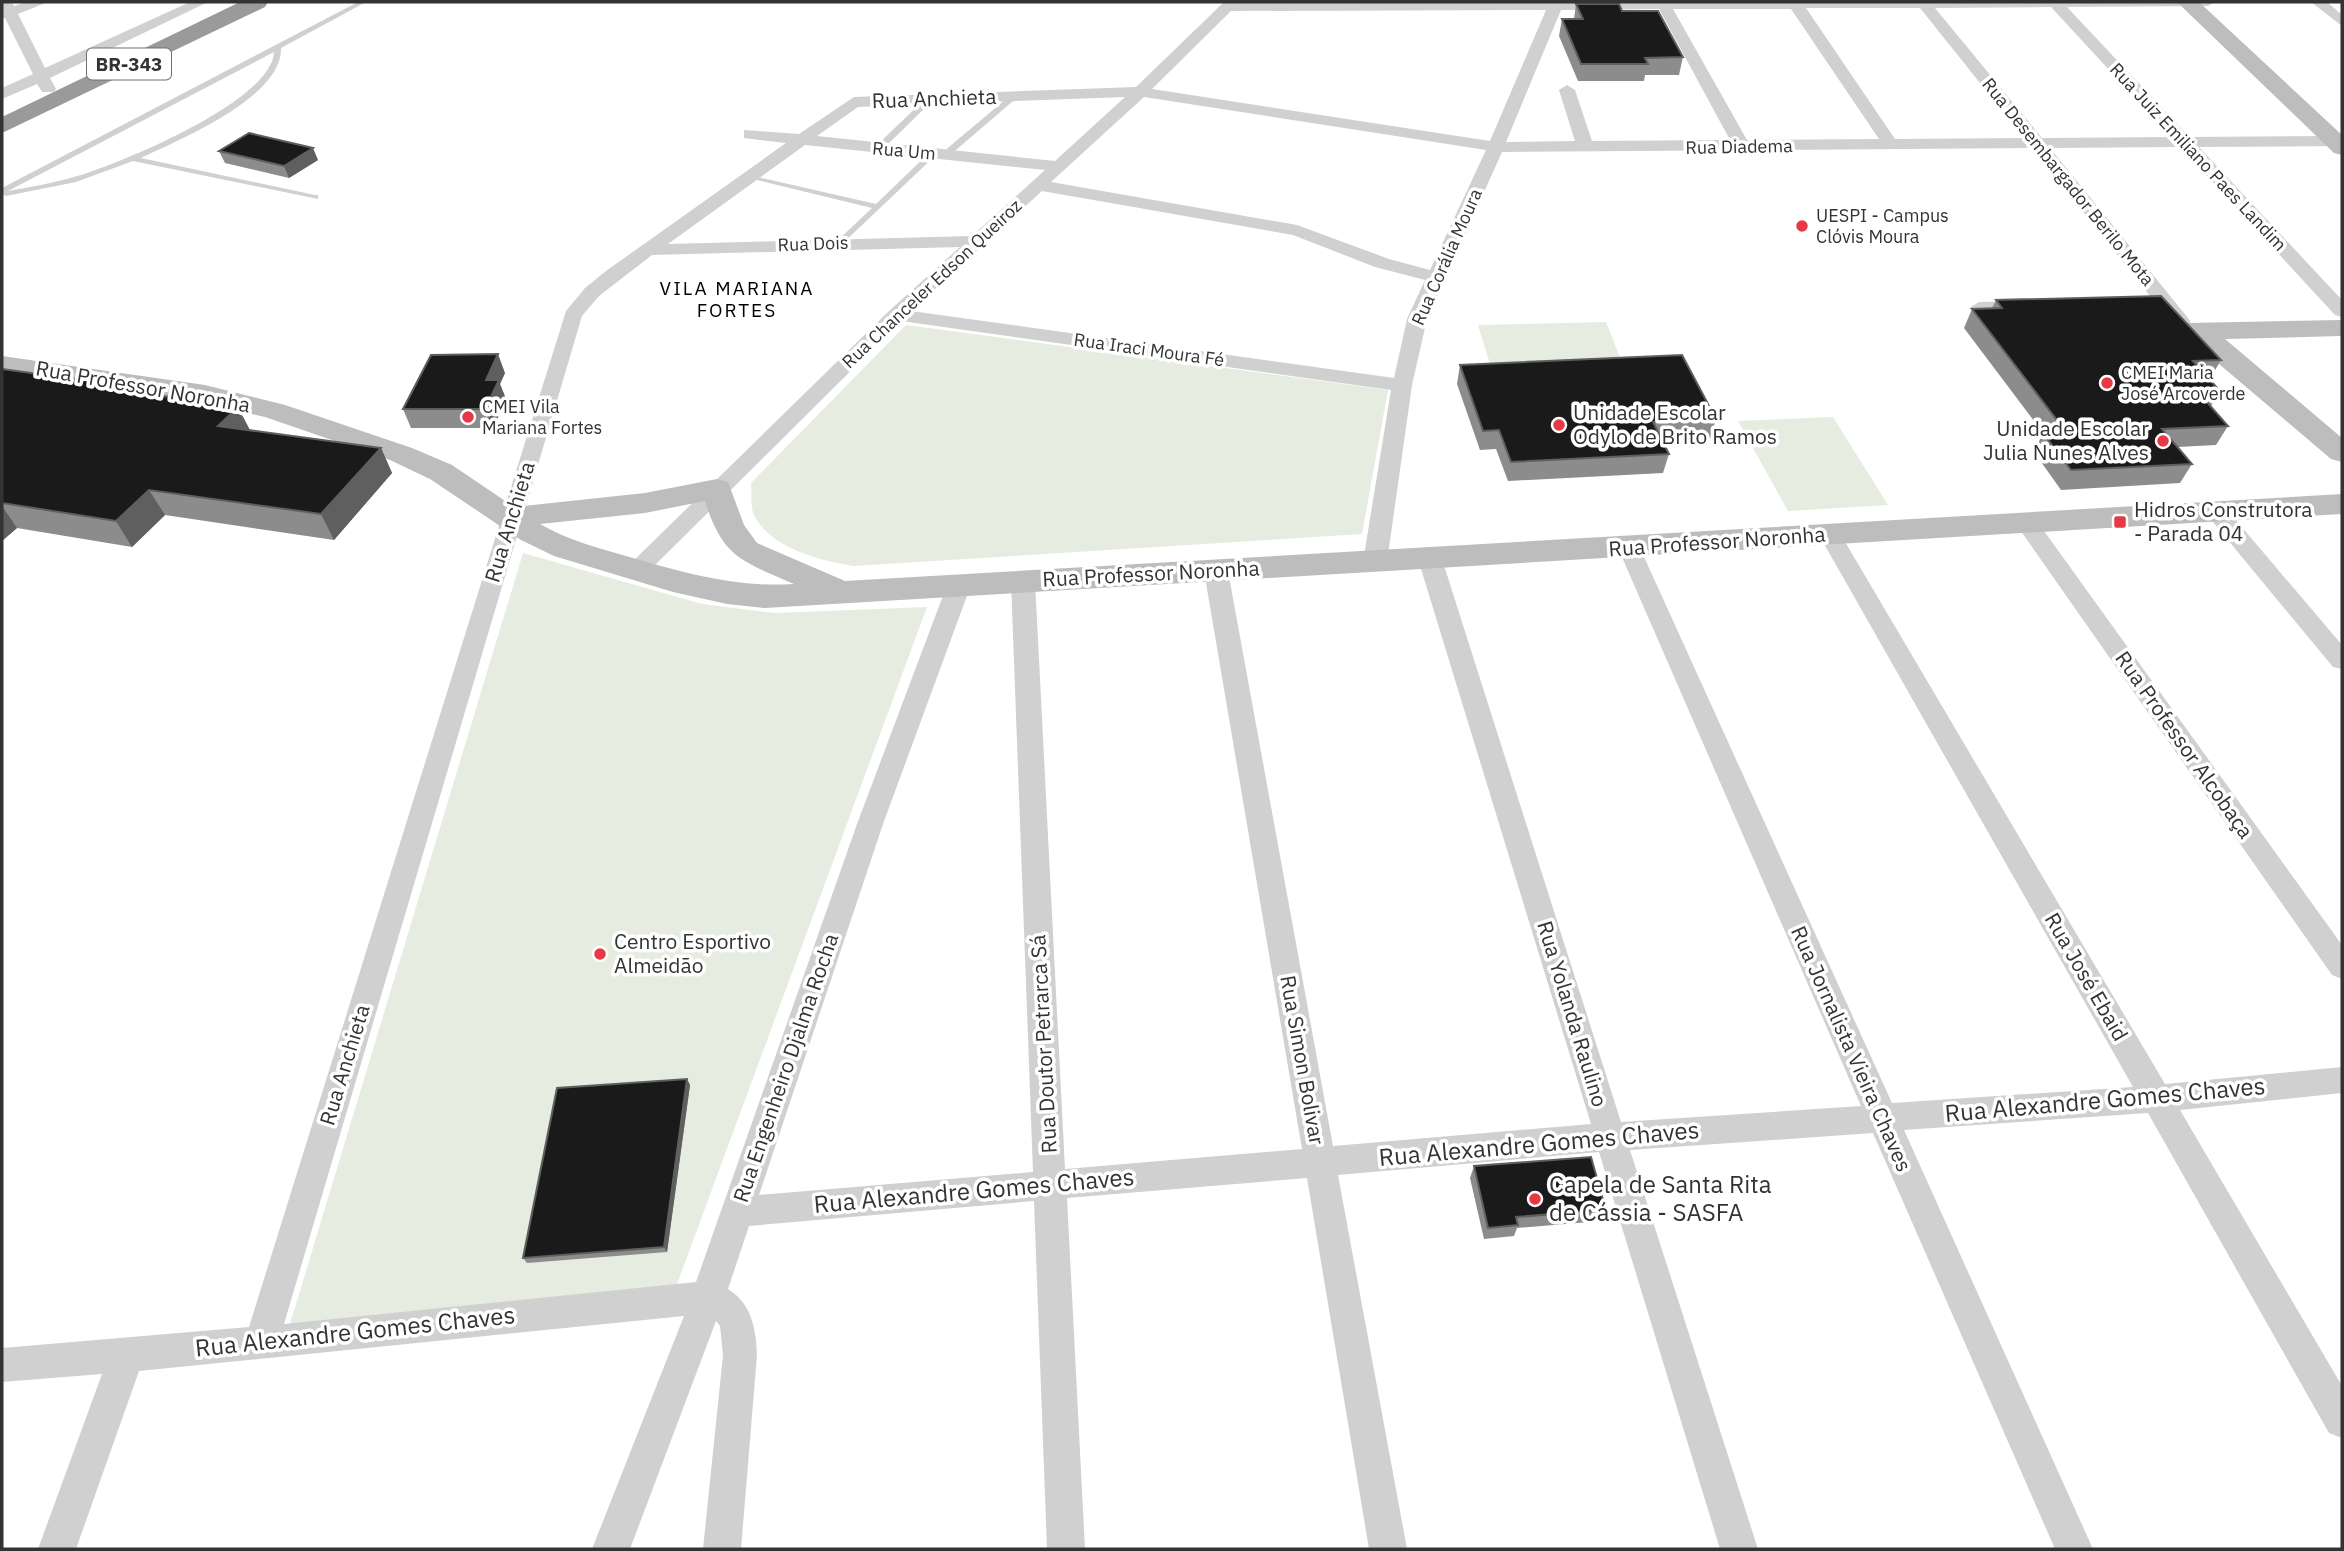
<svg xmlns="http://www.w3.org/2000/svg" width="2344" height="1551" viewBox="0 0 2344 1551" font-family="'IBM Plex Sans',sans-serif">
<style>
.green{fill:#e6ecdf}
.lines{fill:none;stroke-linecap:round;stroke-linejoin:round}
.lane{fill:#d0d0d0;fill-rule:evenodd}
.street{fill:#d0d0d0;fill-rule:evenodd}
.secondary{fill:#bdbdbd;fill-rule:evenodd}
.highway{fill:#9a9a9a;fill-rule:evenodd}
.wall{fill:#8c8c8c}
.shaded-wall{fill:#5f5f5f}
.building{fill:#1a1a1a;stroke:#5f5f5f;stroke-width:2}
.poi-dot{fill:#e63946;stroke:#fff;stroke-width:2.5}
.labels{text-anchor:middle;stroke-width:7;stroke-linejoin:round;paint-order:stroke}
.far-street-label{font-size:18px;fill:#333;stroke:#fff}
.far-poi-label{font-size:18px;fill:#333;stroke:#fff;text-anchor:start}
.shield{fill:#fff;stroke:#707070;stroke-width:2}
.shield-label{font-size:19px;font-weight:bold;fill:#333}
.far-neighbourhood-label{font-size:19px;letter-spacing:2px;fill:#000;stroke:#fff}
.street-label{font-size:21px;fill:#333;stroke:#fff}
.poi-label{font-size:21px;fill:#333;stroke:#fff;text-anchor:start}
.near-street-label{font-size:24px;fill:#333;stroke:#fff}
.near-poi-label{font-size:24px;fill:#333;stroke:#fff;text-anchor:start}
</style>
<rect width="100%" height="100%" fill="#fff"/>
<path class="green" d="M1606 322 1623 365 1491 367 1478 325Z
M906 325 1388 390 1362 534 853 566C820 560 771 549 754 515 750 507 752 492 751 483Z
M1833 417 1888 505 1788 511 1738 421Z
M523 553 702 604 775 613 927 607 673 1295 290 1324Z"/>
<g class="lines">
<path class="lane" d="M358 2H366L281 48C283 97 179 140 141 158L315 195H318V199L133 161 76 182 6 196 2 194V188ZM274 52C272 101 123 162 81 175 57 182 32 187 8 191Z
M1012 94 1019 96 949 156H943V152Z
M926 98 933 100 881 151H875V147Z
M931 151 938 153 840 246 836 243 837 241 872 208 745 177 749 175 876 204Z"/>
<path class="street" d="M2 2H12L14 6 26 2H48L18 14 45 68 190 2H208L50 78 56 89 54 92H42L37 84 2 99V88L33 74 5 18H2Z
M1224 2H2215L2208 6 2067 7 2189 137 2342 136V146L2199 147 2342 300V317L2335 315 2180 147 2050 148 2188 318 2191 322 2181 328 2174 326 2032 148 1502 152 1427 319 1412 385 1387 562 1383 567H1367L1363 562 1391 390 901 321 644 576H628L624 571 628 566 889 311 960 247 652 255 599 296 582 316 284 1324 696 1282 857 824 947 585 951 580H967L971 585 883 824 759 1195 1033 1172 1011 581 1015 576H1031L1035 581 1065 1169 1302 1149 1204 571 1208 566H1224L1228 571 1333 1146 1591 1124 1418 559 1422 554H1438L1442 559 1621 1122 1861 1106 1618 548 1621 543H1637L1640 548 1892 1103 2133 1087 1819 535 1822 530H1838L1841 535 2165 1084 2342 1067V1093L2180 1110 2342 1386V1438L2329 1433 2148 1113 1904 1130 2093 1549H2055L1873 1133 1630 1150 1758 1549H1720L1599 1152 1338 1175 1407 1549H1369L1307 1178 1067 1198 1085 1549H1047L1034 1201 749 1226 728 1289C752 1304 756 1329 757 1355L741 1549H703L723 1355 720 1326 716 1321 630 1549H592L684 1316 139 1371 76 1549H38L102 1374 2 1382V1348L249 1327 566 311 585 288 606 271 786 143 744 138V130L799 134 854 97 1136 87ZM2051 7 2171 137 2042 138 1935 8ZM1806 8H1920L2024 138 1895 139ZM1659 9 1730 140 1592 141 1575 90 1567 85 1559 90 1575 141 1506 142 1561 10ZM1673 9H1791L1879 139 1747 140ZM1546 10 1490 141 1152 89 1231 11ZM1125 97 1055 161 817 136 858 107ZM1144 97 1486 150 1430 270 1389 259 1297 225 1051 182ZM805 145 1045 170 972 236 668 244ZM1042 191 1293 235 1375 267 1425 280 1407 319 1394 378 911 311Z
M2311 2H2327L2342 15V26Z
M2026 301 2033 303 2036 307 2033 311 1979 314 1969 308 1979 302Z
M2216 504 2224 506 2342 645V669L2333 667 2208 516 2205 511 2208 506Z
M2026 515 2034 517 2342 945V979L2332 975 2018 527 2015 522 2018 517Z"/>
<path class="secondary" d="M2177 2H2199L2342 135V155L2334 153Z
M2342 320V336L2225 339 2342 438V462L2331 459 2212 358 2196 339 2178 337 2174 331 2178 325 2188 323Z
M2 356 205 385 285 405 412 448 452 465 514 507 645 493 717 479 728 482 744 525 757 543 845 581 2342 494V514L765 608 727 604 673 592 554 556 521 540 430 479 390 460 265 417 205 403 2 372ZM705 501C723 559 743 561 794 584 735 588 681 572 626 556 596 547 567 540 540 524L645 513Z"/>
<path class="highway" d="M240 2H268L265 7 2 133V117Z"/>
</g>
<path class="wall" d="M1576 4 1622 11 1683 57 1679 75H1645L1644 81H1578L1559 36 1562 19H1574Z
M219 151 318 160 289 178 225 163Z
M1996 300 2221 360 2210 379 2220 391 2211 406 2228 426 2216 445 2178 447 2192 464 2180 483 2061 490 2034 452 2043 433 1964 328 1972 309 1992 308Z
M1460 365 1716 419 1710 439 1662 441 1669 454 1663 473 1508 481 1496 449 1480 450 1457 384Z
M2 369 133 387 136 392 251 430 381 448 392 473 334 540 165 515 132 547 17 528 2 541Z
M505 373 500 384 506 399 493 428H411L403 409Z
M687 1079 690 1085 667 1252 527 1263 523 1258Z
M1474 1166 1606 1210 1601 1221 1517 1228 1514 1236 1484 1239 1470 1178Z"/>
<path class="shaded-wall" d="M313 148 318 160 289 178 284 166Z
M498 354 505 373 500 384 506 399 493 428 485 409 486 380Z
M238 407 251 432 218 426Z
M381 448 392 473 334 540 321 514Z
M149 490 165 515 132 547 116 521Z
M2 506 17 528 2 541Z
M687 1079 690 1085 667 1252 664 1247Z"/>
<path class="building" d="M1576 4H1619L1622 11H1658L1683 57 1645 58 1648 64H1581L1562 19H1583Z
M249 133 313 148 284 166 219 151Z
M2161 296 2221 360 2193 361 2220 391 2198 392 2228 426 2162 429 2192 464 2071 470 2043 433 2066 432 1972 309 2002 308 1996 300Z
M498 354 486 380H499L485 409H403L431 355Z
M1682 355 1716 419 1653 422 1669 454 1511 462 1499 430 1483 431 1460 365Z
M2 369 133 387 129 391 238 407 218 426 381 448 321 514 149 490 116 521 2 503Z
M687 1079 664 1247 523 1258 557 1088Z
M1591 1157 1606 1210 1516 1217 1518 1225 1488 1228 1474 1166Z"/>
<g class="poi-dot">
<circle cx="1802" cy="226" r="7"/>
<circle cx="2107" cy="383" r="7"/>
<circle cx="468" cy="417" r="7"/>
<circle cx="1559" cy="425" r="7"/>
<circle cx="2163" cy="441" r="7"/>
<rect x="2113" y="515" width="14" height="14" rx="3.5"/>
<circle cx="600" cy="954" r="7"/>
<circle cx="1535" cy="1199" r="7"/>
</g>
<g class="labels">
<g class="far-street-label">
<text transform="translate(1739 147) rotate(-1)" y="6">Rua Diadema</text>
<text transform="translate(904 151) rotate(5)" y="6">Rua Um</text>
<text transform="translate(2198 157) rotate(47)" y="6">Rua Juiz Emiliano Paes Landim</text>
<text transform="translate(2068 182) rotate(51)" y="6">Rua Desembargador Berilo Mota</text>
<text transform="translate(813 244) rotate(-2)" y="6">Rua Dois</text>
<text transform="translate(1447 257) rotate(-66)" y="6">Rua Corália Moura</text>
<text transform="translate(932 284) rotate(-43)" y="6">Rua Chanceler Edson Queiroz</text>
<text transform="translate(1149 350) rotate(8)" y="6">Rua Iraci Moura Fé</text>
</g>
<g class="far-poi-label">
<text x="1816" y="222">UESPI - Campus<tspan x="1816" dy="21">Clóvis Moura</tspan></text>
<text x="2121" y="379">CMEI Maria<tspan x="2121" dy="21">José Arcoverde</tspan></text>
<text x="482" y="413">CMEI Vila<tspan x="482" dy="21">Mariana Fortes</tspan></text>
</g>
<rect class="shield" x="87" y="48.5" width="84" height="31" rx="5"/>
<g class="shield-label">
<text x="129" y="71">BR-343</text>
</g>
<g class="far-neighbourhood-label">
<text x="737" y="295">VILA MARIANA<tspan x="737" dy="22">FORTES</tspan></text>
</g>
<g class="street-label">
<text transform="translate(934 99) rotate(-2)" y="7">Rua Anchieta</text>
<text transform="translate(143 387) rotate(10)" y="7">Rua Professor Noronha</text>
<text transform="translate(510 522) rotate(-73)" y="7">Rua Anchieta</text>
<text transform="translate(1717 542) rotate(-4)" y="7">Rua Professor Noronha</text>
<text transform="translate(1151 574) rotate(-3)" y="7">Rua Professor Noronha</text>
<text transform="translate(2184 745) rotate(55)" y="7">Rua Professor Alcobaça</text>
<text transform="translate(2086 977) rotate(60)" y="7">Rua José Ebaid</text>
<text transform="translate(1572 1014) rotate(73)" y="7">Rua Yolanda Raulino</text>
<text transform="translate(1044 1044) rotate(-93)" y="7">Rua Doutor Petrarca Sá</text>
<text transform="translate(1851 1049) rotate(66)" y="7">Rua Jornalista Vieira Chaves</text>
<text transform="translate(1302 1060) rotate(80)" y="7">Rua Simon Bolivar</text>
<text transform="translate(345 1065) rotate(-73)" y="7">Rua Anchieta</text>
<text transform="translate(786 1068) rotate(-71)" y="7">Rua Engenheiro Djalma Rocha</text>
</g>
<g class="poi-label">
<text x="1573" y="420">Unidade Escolar<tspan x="1573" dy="24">Odylo de Brito Ramos</tspan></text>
<text x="2149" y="436" text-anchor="end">Unidade Escolar<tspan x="2149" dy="24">Julia Nunes Alves</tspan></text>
<text x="2134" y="517">Hidros Construtora<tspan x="2134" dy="24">- Parada 04</tspan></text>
<text x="614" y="949">Centro Esportivo<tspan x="614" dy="24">Almeidão</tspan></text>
</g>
<g class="near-street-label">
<text transform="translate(2105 1100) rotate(-5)" y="8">Rua Alexandre Gomes Chaves</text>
<text transform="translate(1539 1144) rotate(-5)" y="8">Rua Alexandre Gomes Chaves</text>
<text transform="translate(974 1191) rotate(-5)" y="8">Rua Alexandre Gomes Chaves</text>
<text transform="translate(355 1332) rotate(-6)" y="8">Rua Alexandre Gomes Chaves</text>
</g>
<g class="near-poi-label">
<text x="1549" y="1193">Capela de Santa Rita<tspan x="1549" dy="28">de Cássia - SASFA</tspan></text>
</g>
</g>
<rect width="2344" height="1551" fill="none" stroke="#333333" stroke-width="7"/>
</svg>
